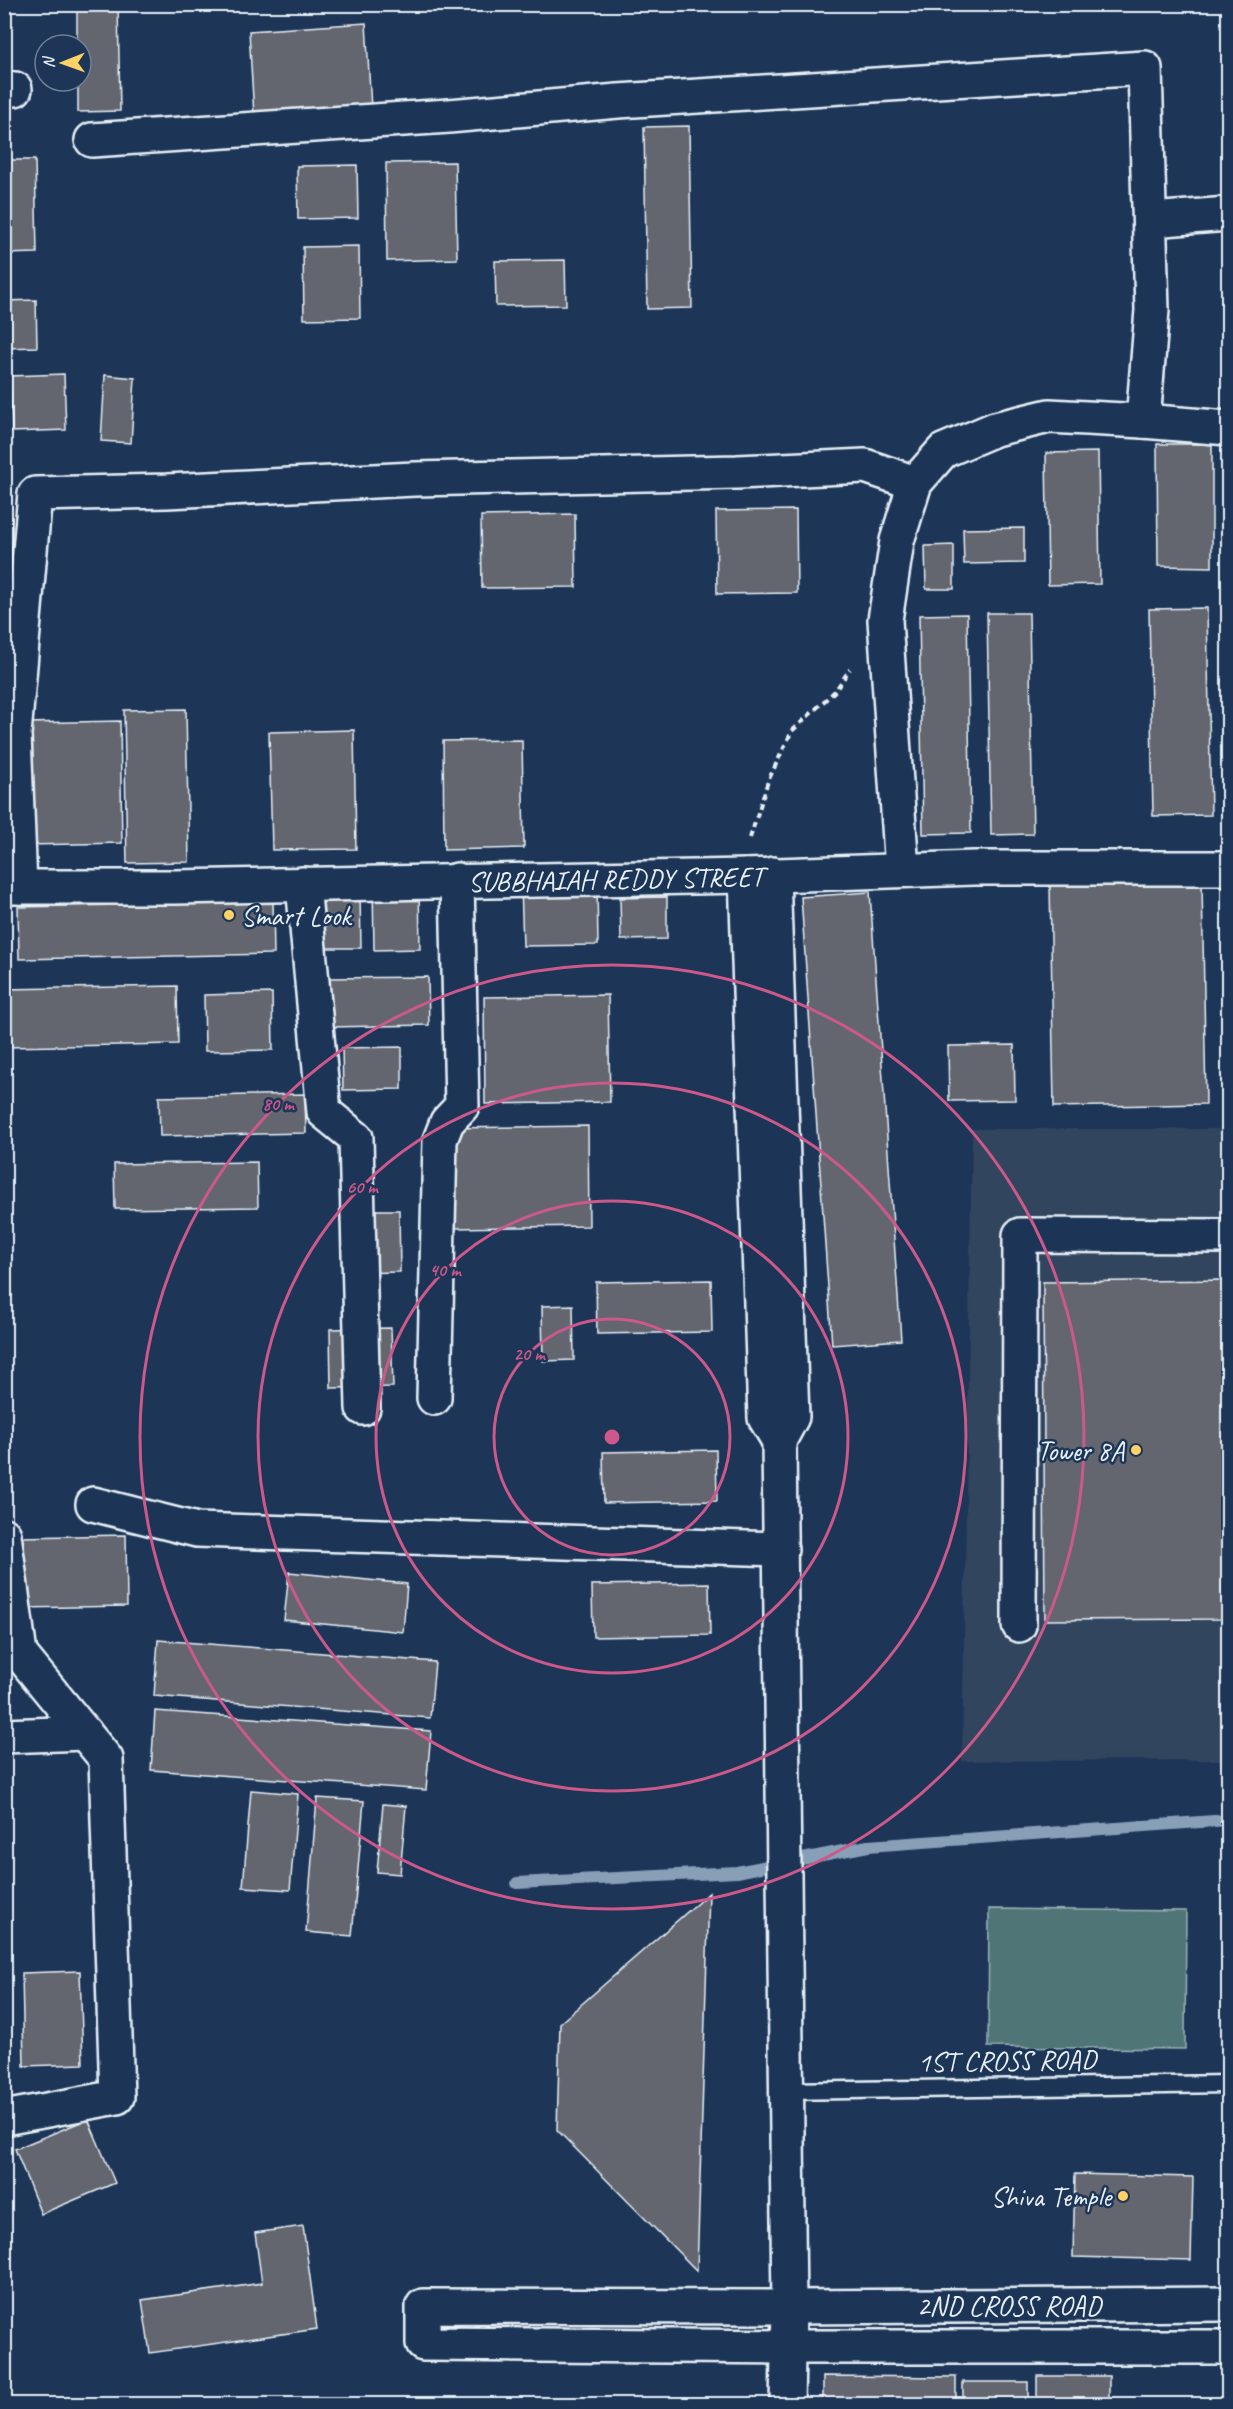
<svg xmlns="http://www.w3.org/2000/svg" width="1233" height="2409" viewBox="0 0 1233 2409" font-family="Caveat,sans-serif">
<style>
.built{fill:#32445e}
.green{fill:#507577;stroke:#9cb3b8;stroke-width:1.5}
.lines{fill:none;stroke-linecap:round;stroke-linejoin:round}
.stream{stroke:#87a0b8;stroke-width:12}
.building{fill:#64666e;stroke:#e8f1f8;stroke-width:1.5}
.service-casing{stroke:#e8f1f8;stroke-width:21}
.minor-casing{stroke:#e8f1f8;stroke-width:38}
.path{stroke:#e8f1f8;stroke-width:4;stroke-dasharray:6 4.5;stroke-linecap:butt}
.service{stroke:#1d3557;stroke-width:16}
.minor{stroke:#1d3557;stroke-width:33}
.ring{fill:none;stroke:#cd598a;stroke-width:3}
.poi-dot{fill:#ffd166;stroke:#1d3557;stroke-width:2}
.labels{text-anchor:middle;stroke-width:5;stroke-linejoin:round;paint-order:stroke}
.street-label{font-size:28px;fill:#e8f1f8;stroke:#1d3557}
.poi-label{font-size:28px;fill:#e8f1f8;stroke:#1d3557;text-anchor:end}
.centre{fill:#cd598a;stroke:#1d3557;stroke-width:3}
.ring-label{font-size:18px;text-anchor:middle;font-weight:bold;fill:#cd598a;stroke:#1d3557;stroke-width:5;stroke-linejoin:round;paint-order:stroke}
</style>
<rect width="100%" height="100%" fill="#1d3557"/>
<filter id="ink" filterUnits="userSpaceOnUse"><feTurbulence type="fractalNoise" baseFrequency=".0167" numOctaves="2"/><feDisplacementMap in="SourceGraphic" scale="12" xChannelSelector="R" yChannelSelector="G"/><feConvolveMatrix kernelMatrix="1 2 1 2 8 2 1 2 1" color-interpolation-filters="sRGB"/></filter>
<g filter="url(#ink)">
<path class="built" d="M972 1129H1228V1760L962 1761Z"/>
<path class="green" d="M989 1909 1186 1911 1185 2049 988 2047Z"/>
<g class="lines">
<path class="stream" d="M517 1883 737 1872 868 1846 1228 1820"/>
</g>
<path class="building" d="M77 4H118L120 111 78 112V81H81V45H77Z
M366 23 371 108 254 116 249 31Z
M689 126 692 308 647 309 644 127Z
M4 160H35L37 253 4 254Z
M455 162 457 259 387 261 386 163Z
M357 165 358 218 298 219 297 166Z
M359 246 360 318 304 319 303 247Z
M565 260 566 305 496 306 495 261Z
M36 300 37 347 4 348V301Z
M64 374 66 430 12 432 10 376Z
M105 375 135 378 131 443 101 441Z
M1157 444H1212V567L1158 566Z
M1226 446H1228V562H1227Z
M1098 452 1100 584 1048 585 1046 453Z
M796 510 797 593 717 594 716 511Z
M575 514 576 587 482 588 481 516Z
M1024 528V563L964 564 963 529Z
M954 545V589H926L925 546Z
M1207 608 1211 815 1153 816 1149 609Z
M987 613H1029L1033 834 991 835Z
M967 614 971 833 923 834 919 615Z
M186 709 189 862 127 863 124 710Z
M120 721 122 843 29 845 27 723Z
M354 730 356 849 272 850 269 732Z
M522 740 524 848 444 850 443 741Z
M1202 882 1206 1104 1054 1107 1050 885Z
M373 885H419L420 949 374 950Z
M597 885 598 945 523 946 521 886Z
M870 892 901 1340 832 1345 801 897Z
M321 895H360L361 948H322Z
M667 897V939L621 940 620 898Z
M273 902 274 954 19 959 18 907Z
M428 977 429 1025 330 1027 329 978Z
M177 986 178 1044 4 1047V989Z
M272 993 273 1050 205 1051 204 995Z
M608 995 610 1102 485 1104 484 997Z
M1014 1045 1015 1100 949 1101 948 1046Z
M402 1047V1089L343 1090 342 1048Z
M305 1094 306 1133 160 1136 159 1097Z
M588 1126 589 1226 455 1228 453 1128Z
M257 1162 258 1207 115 1209 114 1164Z
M350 1210H399L400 1272 351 1273Z
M711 1280 712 1332 597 1334 596 1282Z
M1228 1280V1619L1045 1620 1043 1282Z
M573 1305 574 1360 543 1361 542 1306Z
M391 1328 393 1387 331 1388 330 1329Z
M716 1450 717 1501 604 1503 603 1452Z
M126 1535 127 1606 22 1608 20 1537Z
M289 1572 407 1584 403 1632 284 1620Z
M709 1583 710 1635 593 1637 592 1585Z
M158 1640 435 1662 430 1718 154 1696Z
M155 1711 431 1731 426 1790 151 1770Z
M251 1790 298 1794 290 1890 243 1887Z
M317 1798 364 1801 352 1936 306 1932Z
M383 1804 406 1806 400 1874 377 1872Z
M709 1893 697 2271 557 2130 560 2023Z
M80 1971 83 2064 24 2066 22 1973Z
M88 2119 115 2183 41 2214 15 2149Z
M1075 2174 1193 2177 1191 2260 1073 2257Z
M303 2226 317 2329 150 2353 142 2300 262 2283 255 2233Z
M823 2376 956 2377V2404H823Z
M1037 2376H1109V2404H1037Z
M963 2382H1028V2404H963Z"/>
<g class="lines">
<g class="service-casing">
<path id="service" d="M786 2091 1228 2084"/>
</g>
<g class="minor-casing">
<g id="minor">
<path d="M4 89H15"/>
<path d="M92 140 449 116 618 101 1145 68 1152 310 1143 421 1049 416 995 429 943 451 915 483 897 541 885 620 902 870"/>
<path d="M1151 220 1228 214"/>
<path d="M1143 421 1228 428"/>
<path d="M773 874 792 1417 779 1441 789 2307 787 2404"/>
<path d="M746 876 765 1418 779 1441"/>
<path d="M303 884 324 1112 356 1138 363 1408"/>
<path id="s1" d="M4 887H175L746 876 974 868H1228"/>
<path d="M20 887 14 734 35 494 167 491 415 479 737 472 865 466 915 483"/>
<path d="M434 1398 440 1140 447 1122 462 1106 457 880"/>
<path d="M93 1504 197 1530 781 1549"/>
<path d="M4 1535 20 1654 106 1759 117 2097 4 2118"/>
<path d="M1019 1625 1020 1235 1228 1236"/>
<path d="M4 1736 85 1733"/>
<path d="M1228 2304 789 2307 423 2306V2344L789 2347H1228"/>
</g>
</g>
<path class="path" d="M750 838 768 781 792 731 835 691 850 669"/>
<use href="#service" class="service"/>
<use href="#minor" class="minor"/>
</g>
</g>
<g class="ring">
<circle cx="612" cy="1437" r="118"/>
<circle cx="612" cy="1437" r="236"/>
<circle cx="612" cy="1437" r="354"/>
<circle cx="612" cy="1437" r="472"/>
</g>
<g class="poi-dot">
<circle cx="229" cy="915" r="6"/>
<circle cx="1136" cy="1450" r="6"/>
<circle cx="1123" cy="2196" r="6"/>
</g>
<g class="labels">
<g class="street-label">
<text dy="10" stroke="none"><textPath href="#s1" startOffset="612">SUBBHAIAH REDDY STREET</textPath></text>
<text transform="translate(1007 2060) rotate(-1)" y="10">1ST CROSS ROAD</text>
<text x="1009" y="2315">2ND CROSS ROAD</text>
</g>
<g class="poi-label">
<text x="241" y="925" text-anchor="start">Smart Look</text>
<text x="1124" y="1460">Tower 8A</text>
<text x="1111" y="2206">Shiva Temple</text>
</g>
</g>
<circle cx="612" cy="1437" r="9" class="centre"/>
<g class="ring-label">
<text x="278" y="1110">80 m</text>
<text x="362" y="1193">60 m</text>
<text x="445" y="1276">40 m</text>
<text x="529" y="1360">20 m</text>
</g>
<rect width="1233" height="2409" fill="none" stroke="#1d3557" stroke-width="24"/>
<rect x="12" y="12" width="1209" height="2385" fill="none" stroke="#e8f1f8" stroke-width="2" filter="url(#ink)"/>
<g transform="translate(63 63) rotate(269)"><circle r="28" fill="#1d3557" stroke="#6e8097" stroke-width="1.5"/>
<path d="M0-4.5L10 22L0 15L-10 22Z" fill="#ffd166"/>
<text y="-9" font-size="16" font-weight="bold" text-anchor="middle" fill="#e8f1f8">N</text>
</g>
</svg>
